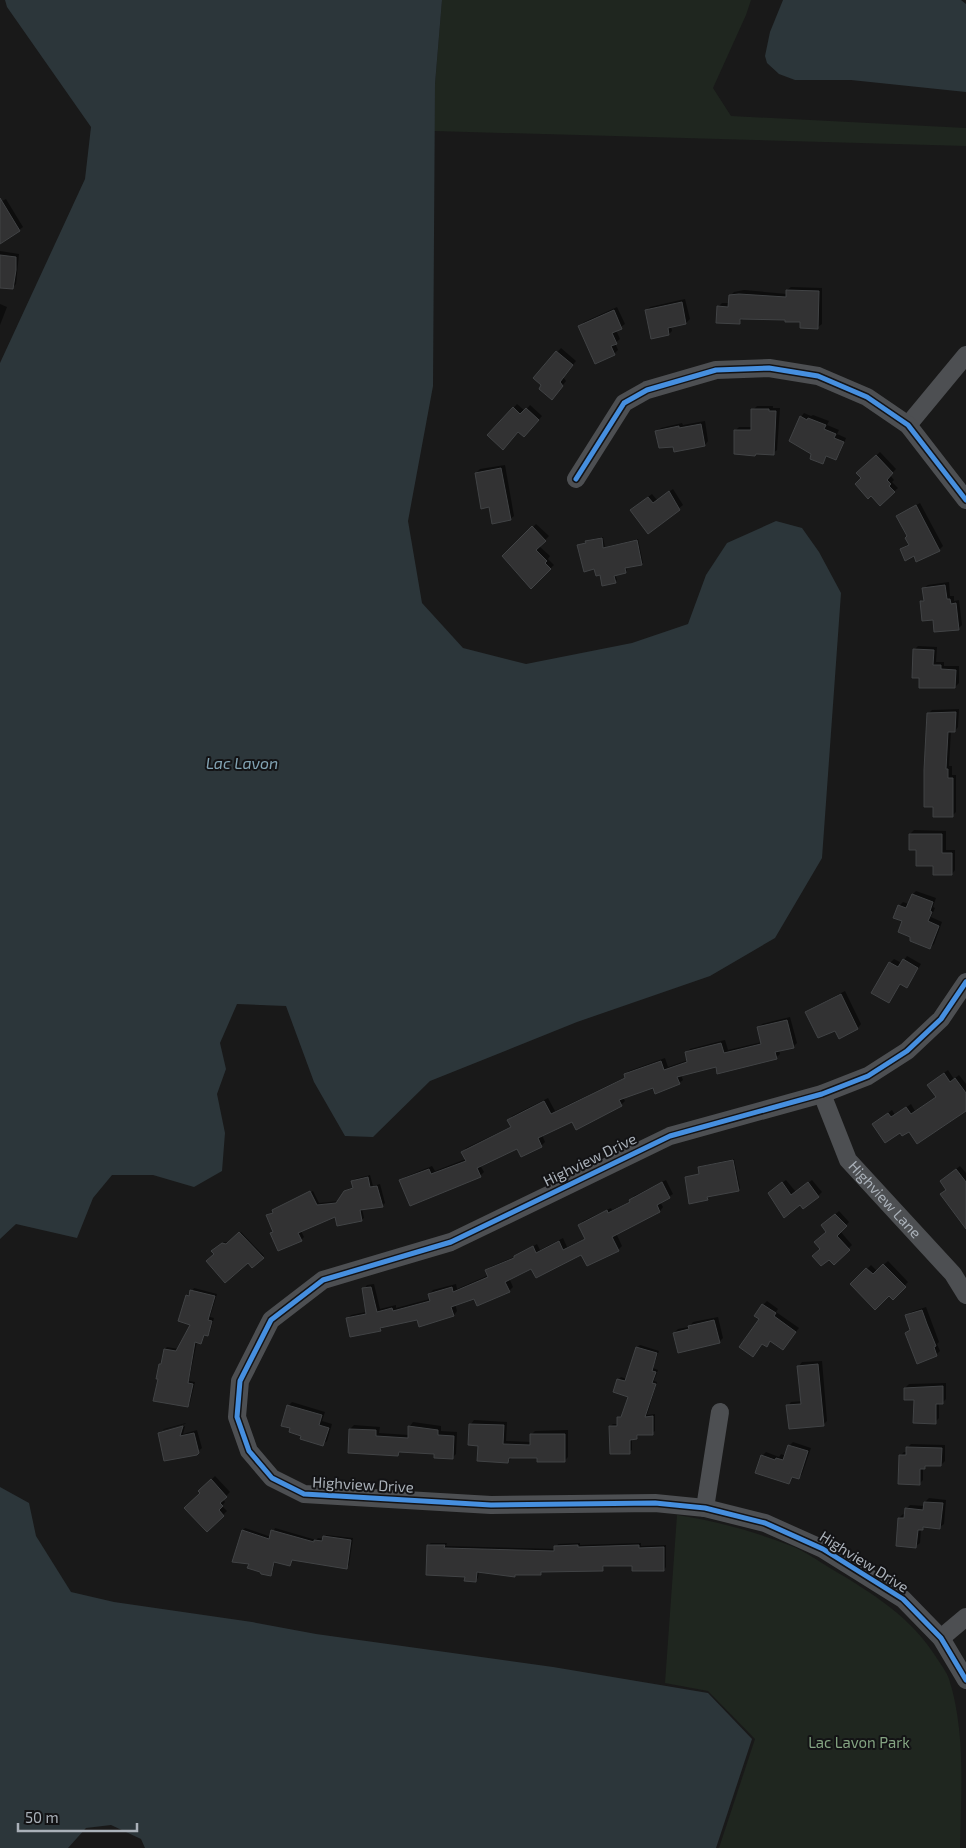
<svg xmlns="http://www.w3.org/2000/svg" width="966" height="1848" viewBox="0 0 966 1848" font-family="'Exo 2',sans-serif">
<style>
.green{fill:#1f261f}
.water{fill:#2c363a}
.shadow{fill:#0007}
.building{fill:#323233;stroke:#414345}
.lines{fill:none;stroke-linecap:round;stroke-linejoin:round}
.minor{stroke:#4d4f52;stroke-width:18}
.cycleway-casing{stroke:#131315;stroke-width:8}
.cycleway{stroke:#468fdf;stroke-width:5}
.labels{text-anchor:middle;stroke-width:4;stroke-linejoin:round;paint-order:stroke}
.street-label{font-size:15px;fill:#aab1b9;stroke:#131315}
.park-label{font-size:15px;fill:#84a482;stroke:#131315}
.water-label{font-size:16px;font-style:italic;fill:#82a3b3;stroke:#131315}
</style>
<rect width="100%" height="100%" fill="#191919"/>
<path class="green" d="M442 0H751L746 15 713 88 731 116 966 128V146L434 131 435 84Z
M677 1515C717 1521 756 1532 794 1547 806 1552 818 1561 830 1568 872 1593 912 1617 938 1660 942 1666 947 1673 949 1679 966 1732 961 1793 960 1848H719L755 1739 708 1691 665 1683Z"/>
<path class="water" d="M5 0H442L435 84 433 386 408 521 422 603 463 648 526 664 632 643 688 624 706 575 727 543 776 521 802 528 819 552 841 593 822 858 775 938 710 976 577 1022 430 1081 373 1137 345 1136 314 1082 286 1006 237 1004 220 1043 226 1069 217 1094 225 1133 222 1171 194 1187 153 1175H112L93 1198 77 1238 16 1224 0 1239V363L85 179 91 127 7 7Z
M783 0H961L966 4V92L851 80H795L779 74 767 63 765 56 770 32Z
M0 1487 29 1503 36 1536 71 1592 114 1602 252 1622 316 1634 553 1667 708 1693 752 1739 716 1848H145L141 1839 111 1825 86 1828 68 1848H0Z"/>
<path class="shadow" d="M6 199 23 227 0 243V202Z
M0 251 19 254 16 284 12 288 0 286Z
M791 287 822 288V324L818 327 801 321 786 319H743L739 322 718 307 722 303H730V296L734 292 744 290 787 294V290Z
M685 299 690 319 686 323 671 326 672 331 669 334 646 311 650 307Z
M0 304 7 307 0 325Z
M617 307 625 324 616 330 620 339 615 343 618 350 614 354 580 326 584 322Z
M561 348 576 361 563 377 566 381 555 395 535 378Z
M517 404 525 411 530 405 542 416 524 436 518 431 489 435Z
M757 406H773V408H780L777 450 773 453 735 431 739 427H753V410Z
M804 413 811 416 813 415 829 421 827 425 839 430 837 434 846 438 839 455 835 458 828 455 822 463 813 454 801 417Z
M705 421 708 441 705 445 674 446 657 431 661 428 682 423 683 425Z
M880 452 896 469 890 475 894 480 892 482 898 488 880 504 871 494 863 478 858 473Z
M505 465 514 516 510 519 476 473 480 469Z
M673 489 683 505 648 532 636 506 652 494 657 500Z
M920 503 943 546 939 550 914 554 901 549 910 543 909 536 898 516Z
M536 524 549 536 539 546 550 556 548 559 554 565 531 587 504 556Z
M603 537 605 547 638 539 643 563 626 567 627 570 625 572 615 574 617 580 615 582 601 574 578 546 587 543 588 540Z
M949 582 950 596H954V601L959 600 962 625 958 629 934 618 921 602 925 598 924 588 928 585Z
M918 646 937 647 936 662H944V666H959V683L955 687 921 677 914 650Z
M959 709 958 727 955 731H951L949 766H952V775H956V812L952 816 928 714 932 710Z
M914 830 946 831V850H955V870L952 874 934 864 917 849 910 834Z
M916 891 936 898 933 907 935 908 931 917 942 922 934 944 930 948 911 936 899 906 903 902 909 904 913 894Z
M907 956 921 964 910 982 907 986 901 983 889 1002 890 963 894 959 902 963Z
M845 991 861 1024 858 1028 839 1037 835 1029 806 1013 810 1009Z
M790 1017 797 1043 793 1047 779 1050 780 1054 776 1058 717 1066 681 1075 683 1080 679 1083 654 1086 623 1097 625 1101 621 1105 573 1120 542 1135 545 1142 541 1146 518 1147 480 1165 484 1172 480 1176 401 1180 405 1177 432 1166 435 1171 466 1159 463 1152 466 1148 512 1126 509 1120 512 1116 548 1098 555 1111 626 1077 625 1074 629 1071 665 1058 668 1067 688 1060 686 1053 690 1049 725 1040 728 1050 762 1042 758 1028 762 1024Z
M948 1070 954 1079 959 1075 966 1084V1109L909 1130 901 1131 874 1124 892 1110 895 1115 911 1104 915 1111 937 1096 933 1081Z
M734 1159 740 1188 739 1189 708 1196 707 1199 686 1178 701 1174 699 1167 701 1166Z
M960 1166 966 1173V1213L941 1181Z
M370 1175 373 1186 380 1184 385 1203 382 1206 362 1209 364 1218 361 1220 336 1216 301 1231 304 1237 301 1240 272 1233 274 1231 268 1216 275 1210 313 1191 319 1203 339 1201 348 1189 354 1187 352 1181 355 1179Z
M666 1180 673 1194 660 1202 663 1207 660 1211 616 1233 622 1246 618 1250 582 1253 532 1267 509 1278 513 1287 509 1291 475 1298 455 1304 457 1311 454 1315 418 1319 385 1325 380 1330 347 1319 351 1315 366 1312 364 1289 367 1285 374 1284 380 1309 396 1305V1308L430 1299 429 1294 433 1290 456 1284 457 1289 489 1275 487 1271 490 1267 516 1256 537 1244 540 1250 563 1238 567 1247 586 1238 579 1225 583 1221 611 1208 612 1210 631 1201 634 1196Z
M786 1180 796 1192 812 1180 822 1192 818 1196 801 1204 773 1190Z
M839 1211 849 1222 840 1231 852 1245 834 1263 821 1249 828 1231 827 1222Z
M241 1232 264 1256 253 1266 249 1261 216 1254 214 1250 224 1242 229 1243Z
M888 1261 908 1282 893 1298 889 1294 852 1284 871 1265 877 1271Z
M194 1288 217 1294 210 1317 214 1318 210 1332 207 1335 205 1334 201 1342 197 1341 189 1381 195 1382 190 1403 187 1406 160 1378V1365L162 1362 165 1349 167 1347 179 1349 192 1324 187 1295 191 1293Z
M767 1301 778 1309 776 1312 799 1328 783 1348 771 1340 766 1345 763 1343 753 1356 763 1305Z
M926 1307 939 1342 937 1344 940 1351 936 1355 906 1333 910 1329 907 1316 911 1312Z
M718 1317 723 1338 719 1342 674 1333 678 1329 689 1327 693 1322Z
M640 1345 659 1351 653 1368 658 1370 654 1381 657 1382 647 1415 655 1414V1431L652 1433 639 1434 637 1438H632V1450L629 1452 610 1426 613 1424H618V1418L623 1415 630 1396 618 1380 621 1377 627 1379 637 1347Z
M822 1361 827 1421 823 1425 788 1406 791 1402 802 1401 799 1366 802 1362Z
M946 1383V1399L942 1403H939V1418L935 1422 905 1388 909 1384Z
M292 1402 325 1412 322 1421 332 1424 327 1441 323 1444 291 1427 288 1406Z
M474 1420 507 1422 506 1441 531 1442V1435L535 1431 568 1430V1457L565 1460 538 1456 512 1458 508 1461 480 1445 471 1424Z
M413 1422 441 1426V1431L457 1432 456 1454 452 1458 435 1453 402 1451 398 1455 350 1429 354 1425 380 1427 379 1433 409 1435 410 1426Z
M186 1423 185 1424 163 1430 164 1429Z
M185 1426 183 1434 197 1430 202 1448 196 1453 160 1433 162 1431V1433Z
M793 1442 811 1448 802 1474 799 1478 794 1476 789 1483 762 1456 766 1452 779 1457 781 1454 786 1456 790 1445Z
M911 1444 945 1445V1461L941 1465H927L923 1468V1480L919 1484 900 1456 904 1452H907V1448Z
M215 1476 230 1492 223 1499 225 1502 222 1506 227 1511 207 1530 200 1491Z
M929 1498 946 1500 944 1524 940 1527 926 1526 921 1529 920 1543 916 1546 899 1518 903 1514 906 1515V1509L910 1505 925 1506V1502Z
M245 1528 271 1537 275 1528 316 1540 318 1538 324 1539 326 1535 353 1538 349 1565 347 1567 293 1559 290 1565 275 1561 273 1572 271 1574 251 1563 234 1561 243 1530Z
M431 1543H447L446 1546 556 1549 558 1544 580 1543V1545L641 1543V1546L666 1545V1567L664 1570 633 1565H605L603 1570 543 1572 540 1574H517L515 1576 479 1571 478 1578 476 1580 466 1576 428 1545Z"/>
<path class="building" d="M0 198 20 231 0 244Z
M0 255 16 257V270L13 289 0 288Z
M786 290 819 291 818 329 800 328V322H785V320L740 319V324L716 323 717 306 728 307 729 295 739 294 786 297Z
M682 302 686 324 668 328 669 335 651 339 645 310Z
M614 310 622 329 612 333 617 344 611 346 615 355 595 364 578 326Z
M556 351 573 365 560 382 563 386 552 400 539 389 541 385 533 378Z
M513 407 520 414 526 408 539 420 524 437 518 432 503 450 487 435Z
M751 409H769V411H776L774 455 756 454 755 456 734 454V430H751Z
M800 416 807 420 808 418 826 425 824 429 836 434 834 438 844 442 836 460 826 456 823 464 810 459 811 454 789 441Z
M701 424 705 446 674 452 673 447 659 448 655 431 679 426V428Z
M876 455 893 473 887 480 891 484 889 486 895 492 880 506 871 496 868 499 855 484 861 478 856 473Z
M501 468 511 520 492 524 489 507 481 509 475 473Z
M669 491 680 510 648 534 630 510 648 497 653 503Z
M916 505 940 551 916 562 914 556 905 561 900 549 909 545 905 538 907 536 896 516Z
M532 526 546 541 536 550 547 561 545 563 551 569 531 589 502 556Z
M602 538 603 548 637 540 642 565 625 568 626 573 614 576 616 583 602 586 600 575 596 576 594 569 584 572 577 545 586 543 585 541Z
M945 585 947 599H950L951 604 956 603 959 630 934 632 933 620 922 621 920 601H924L922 588Z
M913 649 934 650 933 665H941V669L956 670 955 688H919V678H912Z
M956 712 955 732H948L946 769H948V778H953V817H933V807H924V770L927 713Z
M909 834H942V853H952V875H933V866H916V850H909Z
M912 894 933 902 930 911 932 912 928 921 939 926 930 949 910 941V937L898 932 902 921 893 918 898 905 906 908Z
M903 959 918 968 907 988 900 984 889 1003 871 993 889 962 898 967Z
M841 994 858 1029 839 1039 835 1031 818 1038 805 1012Z
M787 1020 794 1048 775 1052 777 1059 717 1074 716 1067 677 1077 680 1084 655 1094 653 1088 619 1100 622 1106 576 1130 572 1122 538 1138 542 1147 521 1157 517 1149 477 1168 481 1177 410 1206 399 1180 429 1169 431 1174 466 1161 461 1152 511 1127 507 1120 544 1101 551 1114 625 1078 624 1074 661 1061 664 1070 687 1062 685 1052 721 1043 724 1053 761 1044 757 1027Z
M944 1073 950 1082 955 1078 966 1093V1111L917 1144 909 1132 902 1136 900 1133 885 1143 872 1124 888 1113 891 1117 906 1107 911 1114 936 1097 927 1085Z
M733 1160 739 1191 707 1197 708 1200 689 1204 685 1177 699 1174 698 1167Z
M956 1169 966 1182V1229L940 1194 946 1190 940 1181Z
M368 1177 370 1187 377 1186 383 1207 360 1210 362 1221 337 1226 335 1217 298 1233 302 1241 278 1251 270 1233 273 1232 266 1215 273 1213 272 1210 310 1191 317 1205 336 1203 344 1191 353 1188 351 1181Z
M662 1182 670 1198 657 1205 660 1212 612 1237 619 1251 587 1266 581 1255 536 1278 531 1269 505 1282 510 1292 477 1306 474 1299 451 1307 454 1316 419 1327 417 1320 380 1328 381 1331 350 1337 346 1318 366 1314 362 1288 371 1287 377 1312 392 1308 393 1311 430 1301 428 1294 452 1287 453 1292 488 1277 485 1270 514 1258V1256L533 1246 536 1253 559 1241 563 1250 585 1239 578 1225 607 1210 608 1213 630 1202 629 1200Z
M782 1182 791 1195 808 1182 819 1197 803 1209 800 1205 784 1218 768 1193Z
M835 1214 847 1226 837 1236 850 1250 834 1265 829 1260 821 1266 812 1256 820 1249 814 1242 826 1232 821 1225Z
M239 1232 264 1258 252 1268 248 1263 225 1283 206 1261 214 1254 211 1251 222 1243 226 1244Z
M883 1264 906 1287 893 1300 889 1296 875 1310 850 1284 866 1268 873 1274Z
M190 1290 215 1296 208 1320 212 1321 208 1336 204 1335 201 1344 195 1342 188 1383 193 1384 188 1407 153 1401 158 1379H156L159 1364H161L164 1349 176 1351 190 1325 178 1321 186 1295 189 1296Z
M762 1304 776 1313 774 1316 796 1332 783 1350 770 1341 767 1347 762 1344 753 1357 739 1347 759 1319 754 1316Z
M922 1310 927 1324 936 1346 934 1347 937 1356 917 1364 905 1333 910 1330 905 1315Z
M714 1320 720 1343 678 1353 673 1333 689 1329 688 1326Z
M636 1347 657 1353 652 1371 656 1372 652 1383 656 1384 645 1417 653 1416V1435H637V1439L630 1440V1454H610L609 1426H617V1417H621L628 1397 613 1392 617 1379 625 1381Z
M818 1364 824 1426 789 1429 786 1405 801 1404 797 1366Z
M943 1386V1404H936V1424L913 1423 914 1400H904V1388Z
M287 1405 322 1415 319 1425 329 1428 323 1446 300 1439 301 1436 289 1432 290 1428 281 1426Z
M469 1424 504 1425 503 1444 530 1445V1434H565V1462H537V1458H509L508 1463 477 1461 478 1446 468 1445Z
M183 1426 180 1436 194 1433 199 1453 197 1455 164 1461 158 1433Z
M408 1426 438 1430V1435L454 1436 453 1459 434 1458V1454L399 1452 398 1456 348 1453 349 1429 376 1430V1436L408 1438Z
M788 1445 808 1451 799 1479 792 1477 789 1484 755 1473 761 1455 775 1460 776 1458 783 1460Z
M906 1447 942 1448 941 1466H925V1469H920V1485L898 1484 899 1455H906Z
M211 1479 227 1497 220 1503 223 1506 219 1510 224 1516 207 1532 184 1508 200 1493 198 1491Z
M924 1502 943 1503 940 1529 923 1527V1530H918L916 1548 896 1546 898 1518H904L905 1508 923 1510Z
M242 1530 269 1539 271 1530 314 1542V1540L322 1541 323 1536 351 1540 347 1569 292 1560 290 1566 274 1562 271 1576 261 1574 260 1572 247 1568 249 1564 232 1562Z
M427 1545H445L444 1548 554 1551V1546L578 1545V1547L639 1545V1548L664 1547V1571H632V1566H603V1571L541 1572V1575H515V1577L477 1572 476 1582 464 1581 465 1577 426 1575Z"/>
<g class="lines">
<g class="minor">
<path d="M908 425 966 355"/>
<path d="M576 479 624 403 647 390 716 370 769 368 818 376 867 397 908 425 966 500"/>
<path d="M966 982 941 1019 907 1051 868 1076 822 1094 670 1136 451 1242 323 1280 271 1320 240 1381 237 1417 249 1451 272 1478 304 1494 491 1505 655 1503 705 1508 765 1523 823 1549 903 1599 941 1638 966 1680"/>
<path id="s1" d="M822 1094 848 1160 953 1274 966 1295"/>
<path d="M705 1508 720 1412"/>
<path d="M941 1638 966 1617"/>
</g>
<g class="cycleway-casing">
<path id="cycleway" d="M576 479 624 403 647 390 716 370 769 368 818 376 867 397 908 425 966 500
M966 982 941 1019 907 1051 868 1076 822 1094 670 1136 451 1242 323 1280 271 1320 240 1381 237 1417 249 1451 272 1478 304 1494 491 1505 655 1503 705 1508 765 1523 823 1549 903 1599 941 1638 966 1680"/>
</g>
<use href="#cycleway" class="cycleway"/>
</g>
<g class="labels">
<g class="street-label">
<text transform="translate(590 1160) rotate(-26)" y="5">Highview Drive</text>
<text dy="5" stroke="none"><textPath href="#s1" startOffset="125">Highview Lane</textPath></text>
<text transform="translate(363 1485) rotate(3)" y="5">Highview Drive</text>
<text transform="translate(864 1562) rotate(32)" y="5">Highview Drive</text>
</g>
<g class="park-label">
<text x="859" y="1748">Lac Lavon Park</text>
</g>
<g class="water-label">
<text x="242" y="769">Lac Lavon</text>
</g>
</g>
<path d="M18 1823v8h119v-8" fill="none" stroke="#aab1b9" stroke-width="2.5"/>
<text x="25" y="1823" font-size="15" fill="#aab1b9" stroke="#131315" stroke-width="4" paint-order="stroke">50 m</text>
</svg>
